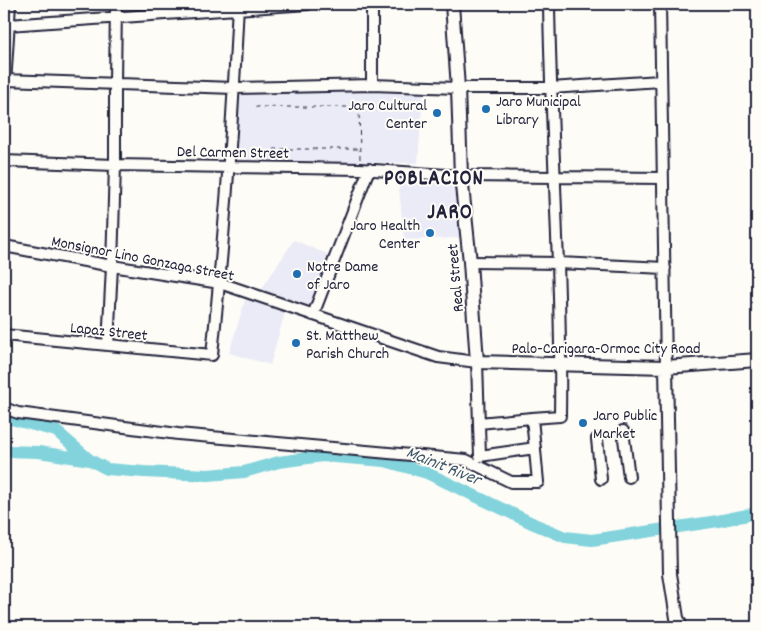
<svg xmlns="http://www.w3.org/2000/svg" width="761" height="631" viewBox="0 0 761 631" font-family="Dekko,sans-serif">
<style>
.built{fill:#ebebf7}
.lines{fill:none;stroke-linecap:round;stroke-linejoin:round}
.river{stroke:#82d3db;stroke-width:12}
.minor-casing{stroke:#22223b;stroke-width:14}
.major-casing{stroke:#22223b;stroke-width:16}
.path{stroke:#22223b;stroke-width:1;stroke-dasharray:4 4;stroke-linecap:butt}
.minor{stroke:#fdfcf7;stroke-width:10}
.major{stroke:#fdfcf7;stroke-width:12}
.poi-dot{fill:#1f6fb2;stroke:#fdfcf7;stroke-width:2}
.labels{text-anchor:middle;stroke-width:4;stroke-linejoin:round;paint-order:stroke}
.poi-label{font-size:16px;fill:#22223b;stroke:#fdfcf7;text-anchor:start}
.street-label{font-size:16px;fill:#22223b;stroke:#fdfcf7}
.water-label{font-size:18px;font-style:italic;fill:#3f576b;stroke:#fdfcf7}
.district-label{font-size:21px;font-weight:bold;letter-spacing:1px;fill:#22223b;stroke:#fdfcf7}
</style>
<rect width="100%" height="100%" fill="#fdfcf7"/>
<filter id="ink" filterUnits="userSpaceOnUse"><feTurbulence type="fractalNoise" baseFrequency=".02" numOctaves="2"/><feDisplacementMap in="SourceGraphic" scale="10" xChannelSelector="R" yChannelSelector="G"/><feConvolveMatrix kernelMatrix="1 2 1 2 8 2 1 2 1" color-interpolation-filters="sRGB"/></filter>
<g filter="url(#ink)">
<path class="built" d="M237 91 423 93 418 163 234 161Z
M398 177 455 178 459 238 404 240Z
M294 240 312 248 330 255 314 300 310 304 303 307 259 293Z
M246 297 286 309 270 365 229 353Z"/>
<g class="lines">
<path class="river" d="M4 417 56 431 90 460 107 469 144 472 208 475 244 472 279 462 322 456 385 461 427 473 534 524 565 537 592 540 718 521 757 513
M4 451 39 452 90 460"/>
<g class="minor-casing">
<path id="minor" d="M372 4V85
M660 4 666 367
M8 25 308 4
M5 80 234 88 372 85 458 88H550L661 81
M4 101 10 4
M4 161 115 165 360 169 461 176 663 178
M4 246 112 266 220 283 438 357 477 362 480 456 535 448
M470 262 559 263 665 268
M313 315 369 169
M4 335 212 355C224 239 233 121 238 4
M108 345 112 266 115 165V83L116 4
M4 408 18 413 178 434 466 460 511 482H538L532 418 560 416C562 279 551 141 549 4
M479 423 532 418
M623 431 629 477
M597 439 601 479"/>
</g>
<g class="major-casing">
<path id="major" d="M452 4 458 88 461 176 470 262 477 362 666 367 757 360
M666 367 670 574 677 618 681 627"/>
</g>
<path class="path" d="M255 107H359L360 159
M273 149H359"/>
<use href="#minor" class="minor"/>
<use href="#major" class="major"/>
</g>
</g>
<g class="poi-dot">
<circle cx="486" cy="109" r="5"/>
<circle cx="437" cy="113" r="5"/>
<circle cx="430" cy="233" r="5"/>
<circle cx="297" cy="274" r="5"/>
<circle cx="296" cy="343" r="5"/>
<circle cx="583" cy="423" r="5"/>
</g>
<g class="labels">
<g class="poi-label">
<text x="496" y="106">Jaro Municipal<tspan x="496" dy="18">Library</tspan></text>
<text x="427" y="110" text-anchor="end">Jaro Cultural<tspan x="427" dy="18">Center</tspan></text>
<text x="420" y="230" text-anchor="end">Jaro Health<tspan x="420" dy="18">Center</tspan></text>
<text x="307" y="271">Notre Dame<tspan x="307" dy="18">of Jaro</tspan></text>
<text x="306" y="340">St. Matthew<tspan x="306" dy="18">Parish Church</tspan></text>
<text x="593" y="420">Jaro Public<tspan x="593" dy="18">Market</tspan></text>
</g>
<g class="street-label">
<text transform="translate(233 151) rotate(1)" y="6">Del Carmen Street</text>
<text transform="translate(143 257) rotate(11)" y="6">Monsignor Lino Gonzaga Street</text>
<text transform="translate(454 278) rotate(-95)" y="6">Real Street</text>
<text transform="translate(109 330) rotate(6)" y="6">Lapaz Street</text>
<text x="606" y="353">Palo-Carigara-Ormoc City Road</text>
</g>
<g class="water-label">
<text transform="translate(444 465) rotate(22)" y="6">Mainit River</text>
</g>
<g class="district-label">
<text x="434" y="184">POBLACION</text>
<text x="450" y="218">JARO</text>
</g>
</g>
<rect width="761" height="631" fill="none" stroke="#fdfcf7" stroke-width="20"/>
<rect x="10" y="10" width="741" height="611" fill="none" stroke="#22223b" stroke-width="2" filter="url(#ink)"/>
</svg>
